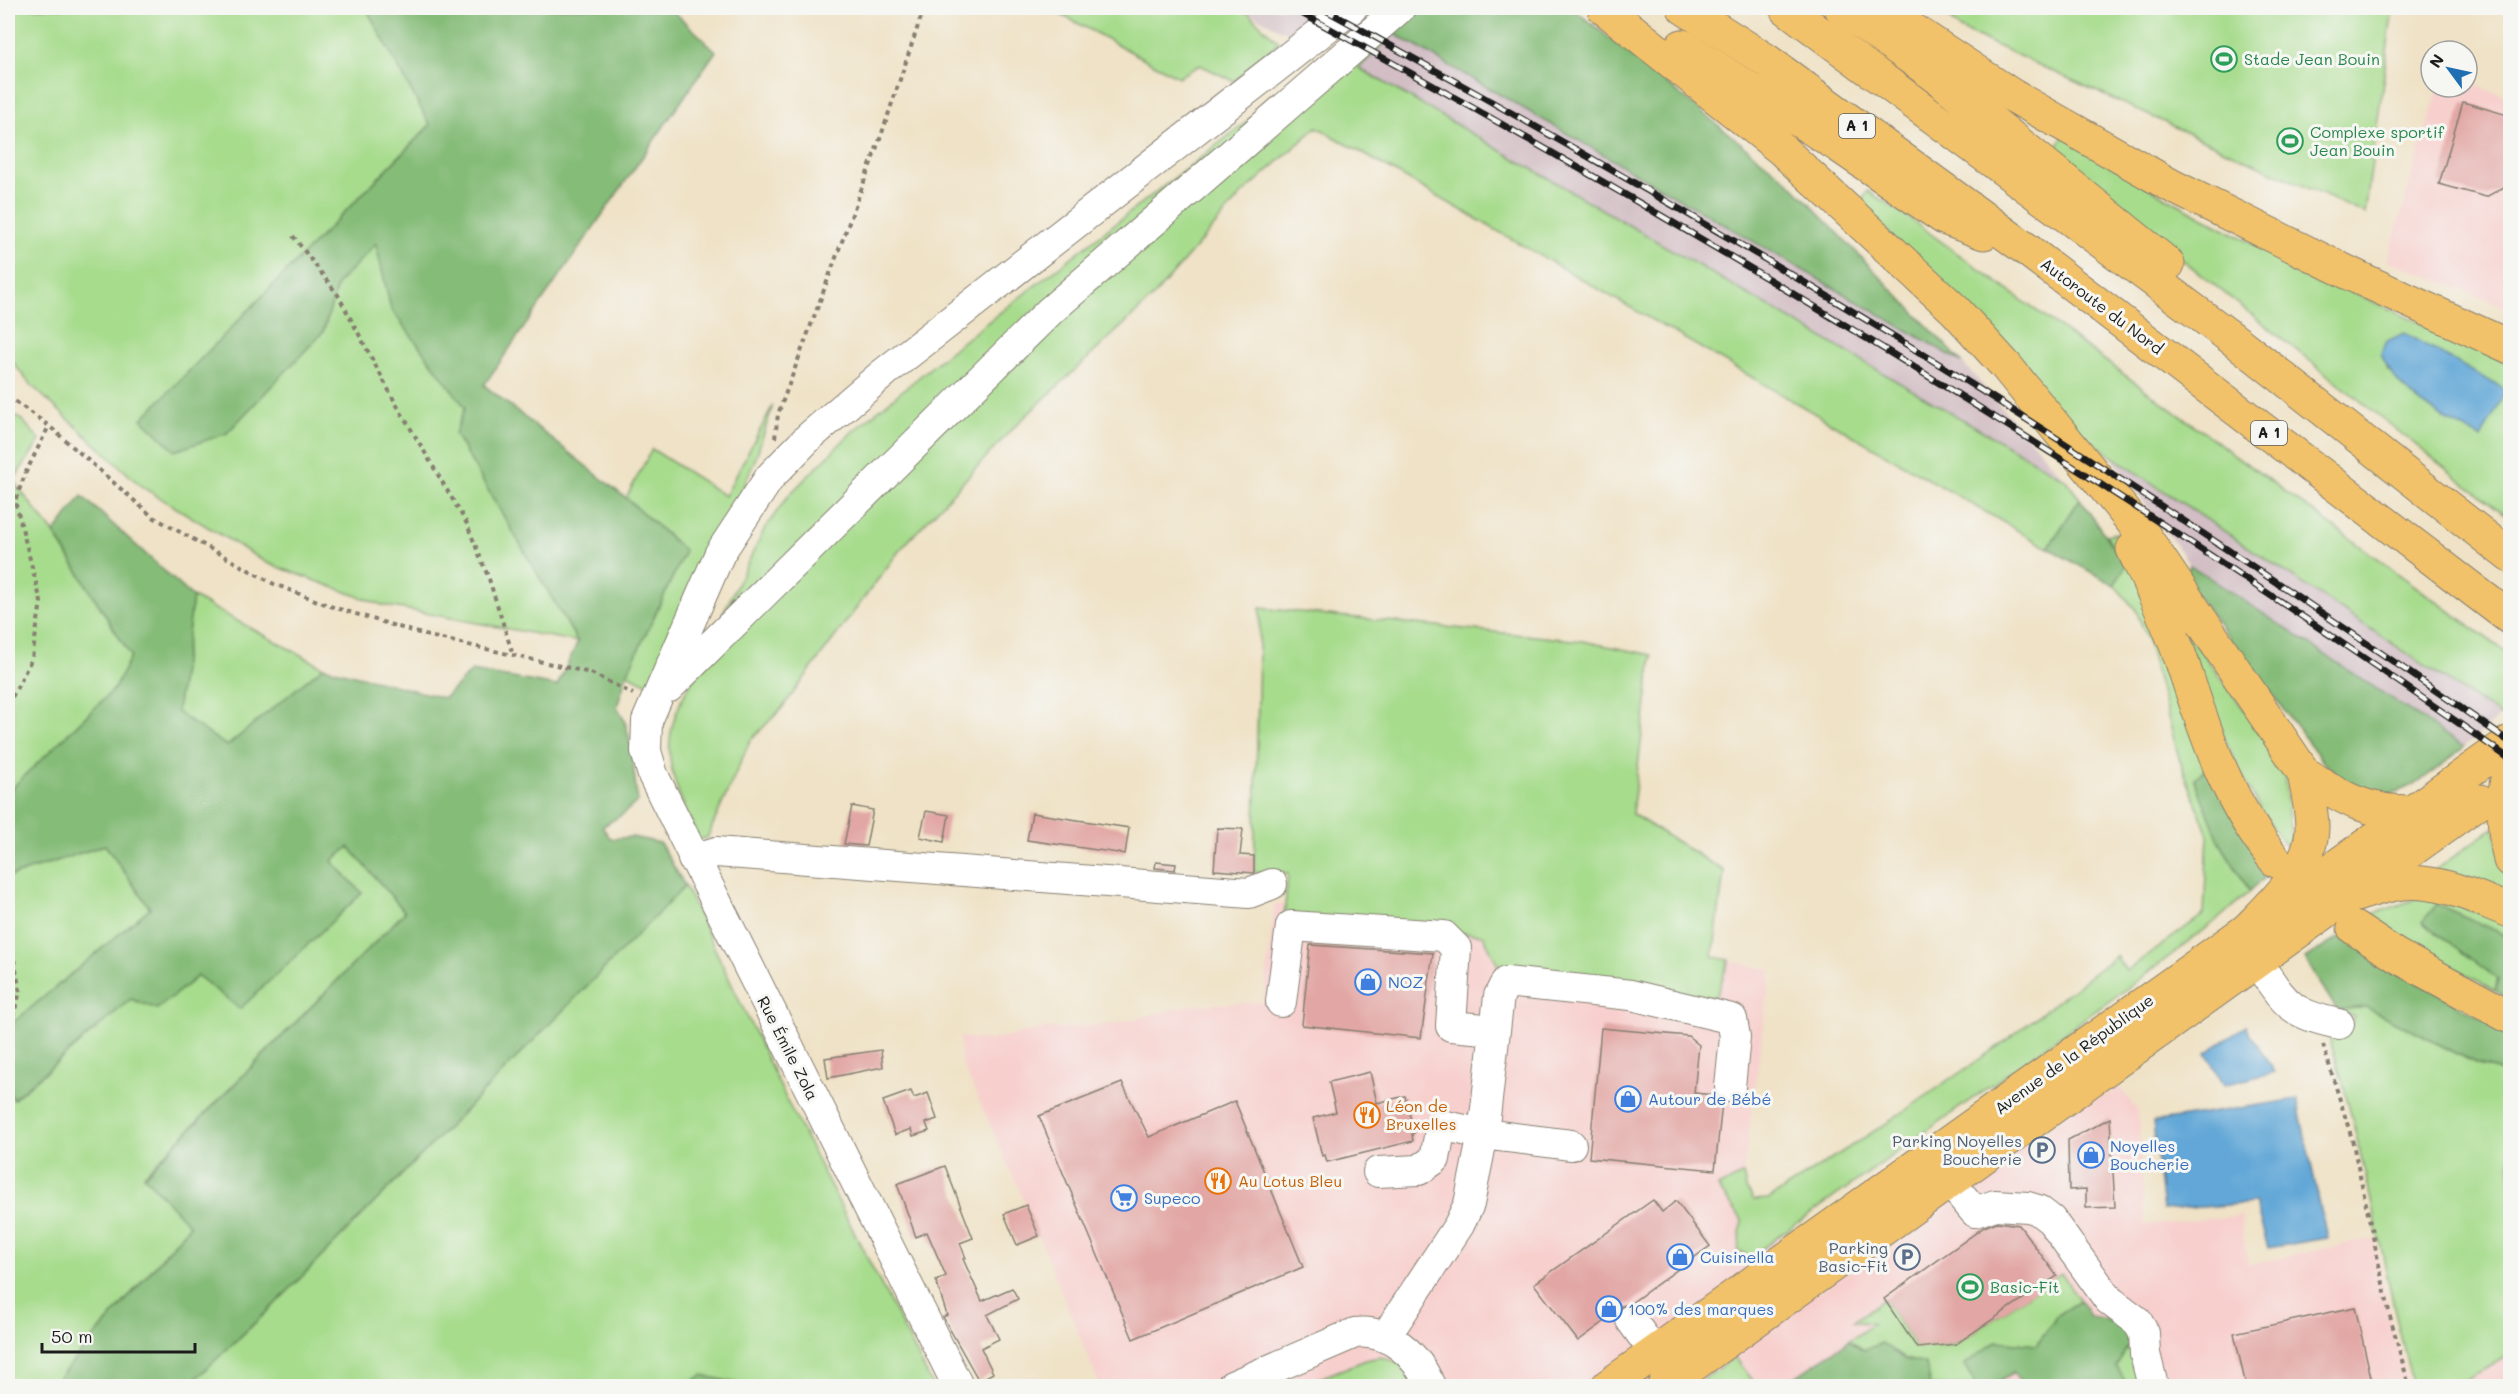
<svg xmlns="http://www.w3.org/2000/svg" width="2518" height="1394" viewBox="0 0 2518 1394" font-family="Mali,sans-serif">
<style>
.built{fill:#f7d0ce}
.industrial{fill:#d2bec4}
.green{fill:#a7dc8d;stroke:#627c54;stroke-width:1.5;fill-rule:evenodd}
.forest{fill:#85bc78;stroke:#506c4a;stroke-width:1.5}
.water{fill:#62a7d7;stroke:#3f627a;stroke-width:1.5}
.building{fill:#e2a7a5}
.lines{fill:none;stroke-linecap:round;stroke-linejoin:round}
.minor-casing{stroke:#867f71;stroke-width:32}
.major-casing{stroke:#867f71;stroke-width:35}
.highway-casing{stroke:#867f71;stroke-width:35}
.path{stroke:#867f71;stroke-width:4;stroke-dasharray:4.5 4.5;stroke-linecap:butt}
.minor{stroke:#fff;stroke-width:30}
.major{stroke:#f2c26a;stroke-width:33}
.highway{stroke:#f2c26a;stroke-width:33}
.rail-casing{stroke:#1c1c1c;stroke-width:7}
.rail{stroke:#f6f6f2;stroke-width:4.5;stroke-dasharray:14;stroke-linecap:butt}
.labels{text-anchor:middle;stroke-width:6;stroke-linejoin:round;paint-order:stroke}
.shield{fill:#f6f6f2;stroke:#5d5d5c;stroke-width:1.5}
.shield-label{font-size:15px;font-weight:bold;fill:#1c1c1c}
.leisure-label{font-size:16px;fill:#27864d;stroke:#f6f6f2;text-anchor:start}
.street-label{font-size:16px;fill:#1c1c1c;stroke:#f6f6f2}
.shop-label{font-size:16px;fill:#366cbe;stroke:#f6f6f2;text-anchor:start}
.food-label{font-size:16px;fill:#c56008;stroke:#f6f6f2;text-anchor:start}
.service-label{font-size:16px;fill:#4e5e75;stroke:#f6f6f2;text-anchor:end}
</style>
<rect width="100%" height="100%" fill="#f6f6f2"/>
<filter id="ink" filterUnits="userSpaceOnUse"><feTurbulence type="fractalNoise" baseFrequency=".0167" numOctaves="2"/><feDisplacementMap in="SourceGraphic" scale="12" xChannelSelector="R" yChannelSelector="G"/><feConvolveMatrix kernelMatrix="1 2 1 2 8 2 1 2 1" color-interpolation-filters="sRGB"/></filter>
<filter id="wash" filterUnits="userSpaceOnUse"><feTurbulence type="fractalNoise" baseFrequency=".008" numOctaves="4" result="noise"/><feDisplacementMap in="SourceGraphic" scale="24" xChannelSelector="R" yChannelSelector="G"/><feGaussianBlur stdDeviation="1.35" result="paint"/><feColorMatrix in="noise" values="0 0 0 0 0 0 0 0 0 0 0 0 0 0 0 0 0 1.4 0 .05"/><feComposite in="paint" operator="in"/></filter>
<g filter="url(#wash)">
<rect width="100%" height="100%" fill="#efe2c6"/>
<path class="built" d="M2467 83 2510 97V309L2387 260 2439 87H2467Z
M1275 903 1285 904 1284 917 1483 932 1715 997 1729 960 1771 970 1743 1174 1746 1188 1818 1293 2086 1101 2103 1097 2119 1086 2138 1112 2145 1225 2240 1216 2248 1265 2374 1238 2390 1316 2409 1386H1100L1026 1205 961 1061 960 1037 988 1040 1042 1029 1113 1024 1192 1005 1263 1002Z
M2510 1355V1386H2454L2463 1382Z"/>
<path class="industrial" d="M1238 8H1321L1288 33Z
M1393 33 1962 362 2065 479 1359 68Z
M2110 455 2501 716 2464 747 2190 565Z"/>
<path class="green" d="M8 8H366L430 125 142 419 323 332 338 283 376 243 391 309 466 407 455 434 578 642 382 605 267 563 142 487 29 383 8 356Z
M1049 8H1238L1249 14 1279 42 1234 81 1200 65 1178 77Z
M1409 8H1420L1359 68 2065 479 2080 499 2048 548 1317 127 1242 194 1152 298 1013 428 899 551 782 708 750 741 707 838 699 839C669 775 654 744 693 679L947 419Z
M1939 8H2393L2365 214 1960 29Z
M1314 70 722 615 765 528 789 495 852 432 958 345Z
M2063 135C2204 227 2357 295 2510 364V518L2465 484 2052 156ZM2386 368 2481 438C2445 420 2414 398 2386 368Z
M1868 191 1906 216 2510 655V710L2501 716 2110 455 2070 423 1860 203Z
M773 405 755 460 654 687 627 674 685 551 626 498 652 449 725 496Z
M8 411 22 420 40 440 13 481 54 533 131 656 114 689 8 792Z
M2116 533 2135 568 2207 769 2220 843 2250 891 2216 921 2129 987 1750 1257 1738 1250 1742 1220 1718 1187 1743 1174 1746 1188 1754 1200 1769 1199 1887 1123 2000 1045 2116 956 2126 971 2204 914 2208 835 2179 758 2147 639 2136 610 2114 585 2126 566 2106 535Z
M193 597 323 667 227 746 177 712Z
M1260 608 1582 641 1652 655 1632 814 1724 871 1713 957 1729 960 1716 997 1631 995 1506 982 1483 935 1361 922 1284 917 1288 874 1254 873Z
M2183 627 2277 754 2284 773 2291 839 2286 846C2235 781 2211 704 2183 627Z
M2494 828C2500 853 2510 877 2510 902L2432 872Z
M105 845 150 908 8 1027V877Z
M349 847 405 912 144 1175 190 1225 52 1386H8V1089L14 1099 131 999 157 1009 198 976 240 1008 362 893 331 861Z
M685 886 789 1105 933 1386H748L702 1376 686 1386H188L275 1304Z
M2427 895 2510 923V937L2507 935 2495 991 2383 926 2370 915Z
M2366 1007 2475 1063 2510 1075V1355L2454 1386H2413C2382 1269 2365 1147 2327 1031L2346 1037 2354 1017 2337 1010Z
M2061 1273 2080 1301 2058 1315 2036 1345 1997 1341 1965 1365 1977 1386H1930L1925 1364 1904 1359 1882 1343 1864 1350 1849 1341 1873 1324 1854 1321 1884 1299 1917 1348 1956 1344Z
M2132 1340 2142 1386H2128L2116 1366Z
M1380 1357 1401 1363 1421 1386H1300L1366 1360Z
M1735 1357 1757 1386H1694Z"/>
<path class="forest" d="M366 8H670L716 51 484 385 626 498 685 551 627 674 617 707C634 730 632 772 638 801L623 814 602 827 611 839 632 837 660 843 685 886 275 1304 188 1386H52L190 1226 144 1176 405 912 349 847 332 861 362 893 240 1009 198 976 157 1009 131 999 13 1099 8 1089V1027L150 908 105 845 8 877V792L114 689 131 656 54 533 82 496 193 597 177 712 227 746 323 667 444 698 472 671 557 686 578 642 455 434 465 407 391 309 376 244 338 283 323 332 227 433 175 451 142 419 430 125Z
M1420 8H1572L1789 182 1962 362 1393 33Z
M2080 499 2126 566 2114 585 2048 548Z
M2190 565 2464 747C2435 770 2392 812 2352 787 2343 782 2335 774 2327 767L2184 578Z
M2207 769 2272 870 2250 891 2220 843 2194 778Z
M2437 904 2510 937V999L2495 991 2499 980 2422 922Z
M2341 936 2372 956 2510 1034V1075L2476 1063 2366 1007 2337 1010 2305 959Z
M2080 1301 2090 1316C2107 1318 2126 1323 2132 1340L2116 1366 2128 1386H2024L2013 1373 1993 1386H1977L1964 1365 1997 1341 2036 1345 2058 1315Z
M1849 1341 1864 1350 1882 1343 1904 1359 1926 1364 1930 1386H1782Z
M702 1375 748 1386H686Z"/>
<path class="water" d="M2404 333 2506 390 2481 438C2445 420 2395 394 2381 353L2387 341Z
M2246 1026 2275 1072 2224 1085 2206 1053Z
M2297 1099 2327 1238 2268 1248 2255 1203 2163 1210 2153 1122Z"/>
<g id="blocks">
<path class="building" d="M2463 102 2511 116V170L2506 186 2486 197 2439 184Z
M852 806 873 810 866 846 844 844Z
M926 811 949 815 944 842 920 837Z
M1032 813 1129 828 1125 854 1027 840Z
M1217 828 1243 829 1240 855 1254 856V873L1214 870Z
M1156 862 1176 864 1175 870 1155 868Z
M1310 945 1433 953 1421 1038 1302 1025Z
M1601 1028 1688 1036 1699 1045 1694 1093 1715 1095 1722 1102 1715 1170 1589 1158Z
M881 1050 883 1067 828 1078 825 1058Z
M1370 1072 1377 1103 1405 1096 1414 1133 1412 1134 1413 1141 1327 1162 1325 1155 1322 1156 1313 1118 1336 1112 1329 1082Z
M1122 1083 1149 1137 1235 1101 1303 1267 1133 1339 1039 1116Z
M911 1091 914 1098 928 1093 937 1119 926 1123 929 1131 913 1136 911 1129 895 1135 883 1101Z
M2110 1118 2115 1207 2086 1208V1189L2069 1190 2068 1140Z
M945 1166 973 1238 960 1243 966 1258 963 1259 982 1301 1012 1288 1018 1299 987 1315 999 1339 981 1348 993 1373 979 1381 943 1317 947 1315 936 1281 946 1276 927 1232 916 1237 897 1184Z
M1653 1200 1662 1212 1676 1201 1710 1246 1631 1303 1621 1306 1615 1314 1578 1341 1534 1284Z
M1026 1205 1039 1236 1017 1245 1004 1214Z
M1997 1222 2019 1225 2057 1276 1956 1344 1917 1348 1884 1299 1984 1227Z
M2355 1307 2373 1386H2246L2234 1333Z"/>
</g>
</g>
<g filter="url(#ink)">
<use href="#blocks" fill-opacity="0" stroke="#867f71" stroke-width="1.5"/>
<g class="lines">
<g class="minor-casing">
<path id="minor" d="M669 687 1050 311 1400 8
M693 859 716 852 1249 893 1272 884
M2257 962C2285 1002 2288 1014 2339 1024
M1281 1002 1291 926 1444 936 1456 948 1451 1026 1495 1030
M1378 1172 1419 1170 1435 1159 1441 1125 1483 1134 1571 1145
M1950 1182 1975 1212 1995 1205 2028 1207 2038 1210 2051 1220 2109 1300 2137 1321 2144 1333 2145 1354 2153 1386
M1631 1320 1655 1353
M1386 1336 1459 1225 1469 1204 1483 1134 1499 996 1506 982 1631 995 1732 1019 1735 1037 1730 1087
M958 1386 653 775 646 751 647 721 720 553 770 477 809 437 885 372 1352 8
M1232 1386 1355 1333C1390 1329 1418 1356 1430 1386"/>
</g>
<g class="major-casing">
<path id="major" d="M1608 1386 2510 742
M1664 1386 2480 801"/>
</g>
<g class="highway-casing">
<path id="highway" d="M1604 8 1780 148 1955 310 2006 366 2145 537 2304 773C2321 783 2338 796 2357 803 2393 817 2436 812 2473 806
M1684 8 1766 60 2026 249 2510 618
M1786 8 2241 345 2510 556
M1841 8 1932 73 2168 264
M1880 8 2013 96 2172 186 2359 278 2510 347
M1682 46 1839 146 1944 218 1984 233
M2133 549C2150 585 2168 621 2181 659 2206 733 2225 799 2276 861
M2510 766C2501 798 2503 828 2510 860
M2343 899C2363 893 2382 886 2402 883 2440 879 2476 898 2510 911
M2354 928 2397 956 2510 1017
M2243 934C2270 905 2311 871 2312 828 2312 809 2307 791 2304 773"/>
</g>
<path class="path" d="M293 236 338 295 395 402 466 522 489 579 513 655
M8 396 49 426 153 517 274 584 333 607 425 635 591 673 633 694
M775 438 778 414 881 136 924 8
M8 705 32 658 41 602 15 501 26 472 49 426
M8 944 12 948 20 992 8 1034
M2323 1045 2352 1139 2390 1316 2409 1386"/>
<use href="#minor" class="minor"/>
<use href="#major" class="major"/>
<use href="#highway" class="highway"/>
<g class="rail-casing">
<path id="rail" d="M1292 8C1712 236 2119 484 2510 759
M1322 8C1547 131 1772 259 1990 396 2166 507 2339 623 2510 742"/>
</g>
<use href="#rail" class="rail"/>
</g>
</g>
<defs>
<g id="stadium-ring" transform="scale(1.35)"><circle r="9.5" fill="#f6f6f2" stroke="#2e9e5b" stroke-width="1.5"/><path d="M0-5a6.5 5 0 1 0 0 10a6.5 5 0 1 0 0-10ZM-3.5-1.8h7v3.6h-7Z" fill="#2e9e5b"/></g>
<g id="shop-ring" transform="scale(1.35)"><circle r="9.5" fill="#f6f6f2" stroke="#3f7fe0" stroke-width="1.5"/><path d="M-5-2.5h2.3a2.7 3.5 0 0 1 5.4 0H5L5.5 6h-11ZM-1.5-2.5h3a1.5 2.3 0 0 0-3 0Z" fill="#3f7fe0"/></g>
<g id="restaurant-ring" transform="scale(1.35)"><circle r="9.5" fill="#f6f6f2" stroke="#e8710a" stroke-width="1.5"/><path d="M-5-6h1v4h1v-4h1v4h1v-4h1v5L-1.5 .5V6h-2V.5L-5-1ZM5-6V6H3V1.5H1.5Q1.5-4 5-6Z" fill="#e8710a"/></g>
<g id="parking-ring" transform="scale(1.35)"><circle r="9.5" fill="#f6f6f2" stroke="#5c6f8a" stroke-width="1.5"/><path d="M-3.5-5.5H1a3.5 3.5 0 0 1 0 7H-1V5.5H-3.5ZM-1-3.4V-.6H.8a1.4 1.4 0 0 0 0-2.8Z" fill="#5c6f8a"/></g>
<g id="supermarket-ring" transform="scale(1.35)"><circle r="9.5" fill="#f6f6f2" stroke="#3f7fe0" stroke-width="1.5"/><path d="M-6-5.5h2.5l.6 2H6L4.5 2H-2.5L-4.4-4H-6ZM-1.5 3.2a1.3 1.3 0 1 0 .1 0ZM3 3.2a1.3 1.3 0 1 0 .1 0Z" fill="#3f7fe0"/></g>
</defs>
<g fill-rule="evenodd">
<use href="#stadium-ring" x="2224" y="59"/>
<use href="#stadium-ring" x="2290" y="141"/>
<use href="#shop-ring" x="1368" y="982"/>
<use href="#shop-ring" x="1628" y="1099"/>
<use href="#restaurant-ring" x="1367" y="1115"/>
<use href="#parking-ring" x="2042" y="1150"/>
<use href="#shop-ring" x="2091" y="1155"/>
<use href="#restaurant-ring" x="1218" y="1181"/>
<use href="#supermarket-ring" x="1124" y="1198"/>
<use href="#shop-ring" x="1680" y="1257"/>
<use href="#parking-ring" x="1907" y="1257"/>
<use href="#stadium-ring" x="1970" y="1287"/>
<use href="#shop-ring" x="1609" y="1309"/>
</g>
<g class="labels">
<g class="shield">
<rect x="1839" y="114" width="36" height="24" rx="4.5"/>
<rect x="2251" y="421" width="36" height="24" rx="4.5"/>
</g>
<g class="shield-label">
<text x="1857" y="131">A 1</text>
<text x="2269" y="438">A 1</text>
</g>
<g class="leisure-label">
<text x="2244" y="65">Stade Jean Bouin</text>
<text x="2310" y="138">Complexe sportif<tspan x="2310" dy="18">Jean Bouin</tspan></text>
<text x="1990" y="1293">Basic-Fit</text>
</g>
<g class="street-label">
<text transform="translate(2102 306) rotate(37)" y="6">Autoroute du Nord</text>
<text transform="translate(788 1048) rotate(63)" y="6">Rue Émile Zola</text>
<text transform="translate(2074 1054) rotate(-36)" y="6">Avenue de la République</text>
</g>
<g class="shop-label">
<text x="1388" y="988">NOZ</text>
<text x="1648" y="1105">Autour de Bébé</text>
<text x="2110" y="1152">Noyelles<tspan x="2110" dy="18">Boucherie</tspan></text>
<text x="1144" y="1204">Supeco</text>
<text x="1700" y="1263">Cuisinella</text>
<text x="1628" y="1315">100% des marques</text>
</g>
<g class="food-label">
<text x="1386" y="1112">Léon de<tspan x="1386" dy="18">Bruxelles</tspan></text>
<text x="1238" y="1187">Au Lotus Bleu</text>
</g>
<g class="service-label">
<text x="2022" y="1147">Parking Noyelles<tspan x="2022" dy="18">Boucherie</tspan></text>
<text x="1888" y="1254">Parking<tspan x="1888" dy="18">Basic-Fit</tspan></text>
</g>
</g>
<rect width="2518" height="1394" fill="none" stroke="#f6f6f2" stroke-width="30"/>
<g transform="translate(2449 69) rotate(303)"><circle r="28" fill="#f6f6f2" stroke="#9f9f9c" stroke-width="1.5"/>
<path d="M0-4.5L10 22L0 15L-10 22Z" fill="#1f6fb2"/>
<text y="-9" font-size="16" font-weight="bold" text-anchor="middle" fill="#1c1c1c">N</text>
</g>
<path d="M42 1343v9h153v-9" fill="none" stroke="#1c1c1c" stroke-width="3"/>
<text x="51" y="1343" font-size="18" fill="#1c1c1c" stroke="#f6f6f2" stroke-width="4.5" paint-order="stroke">50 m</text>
</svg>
